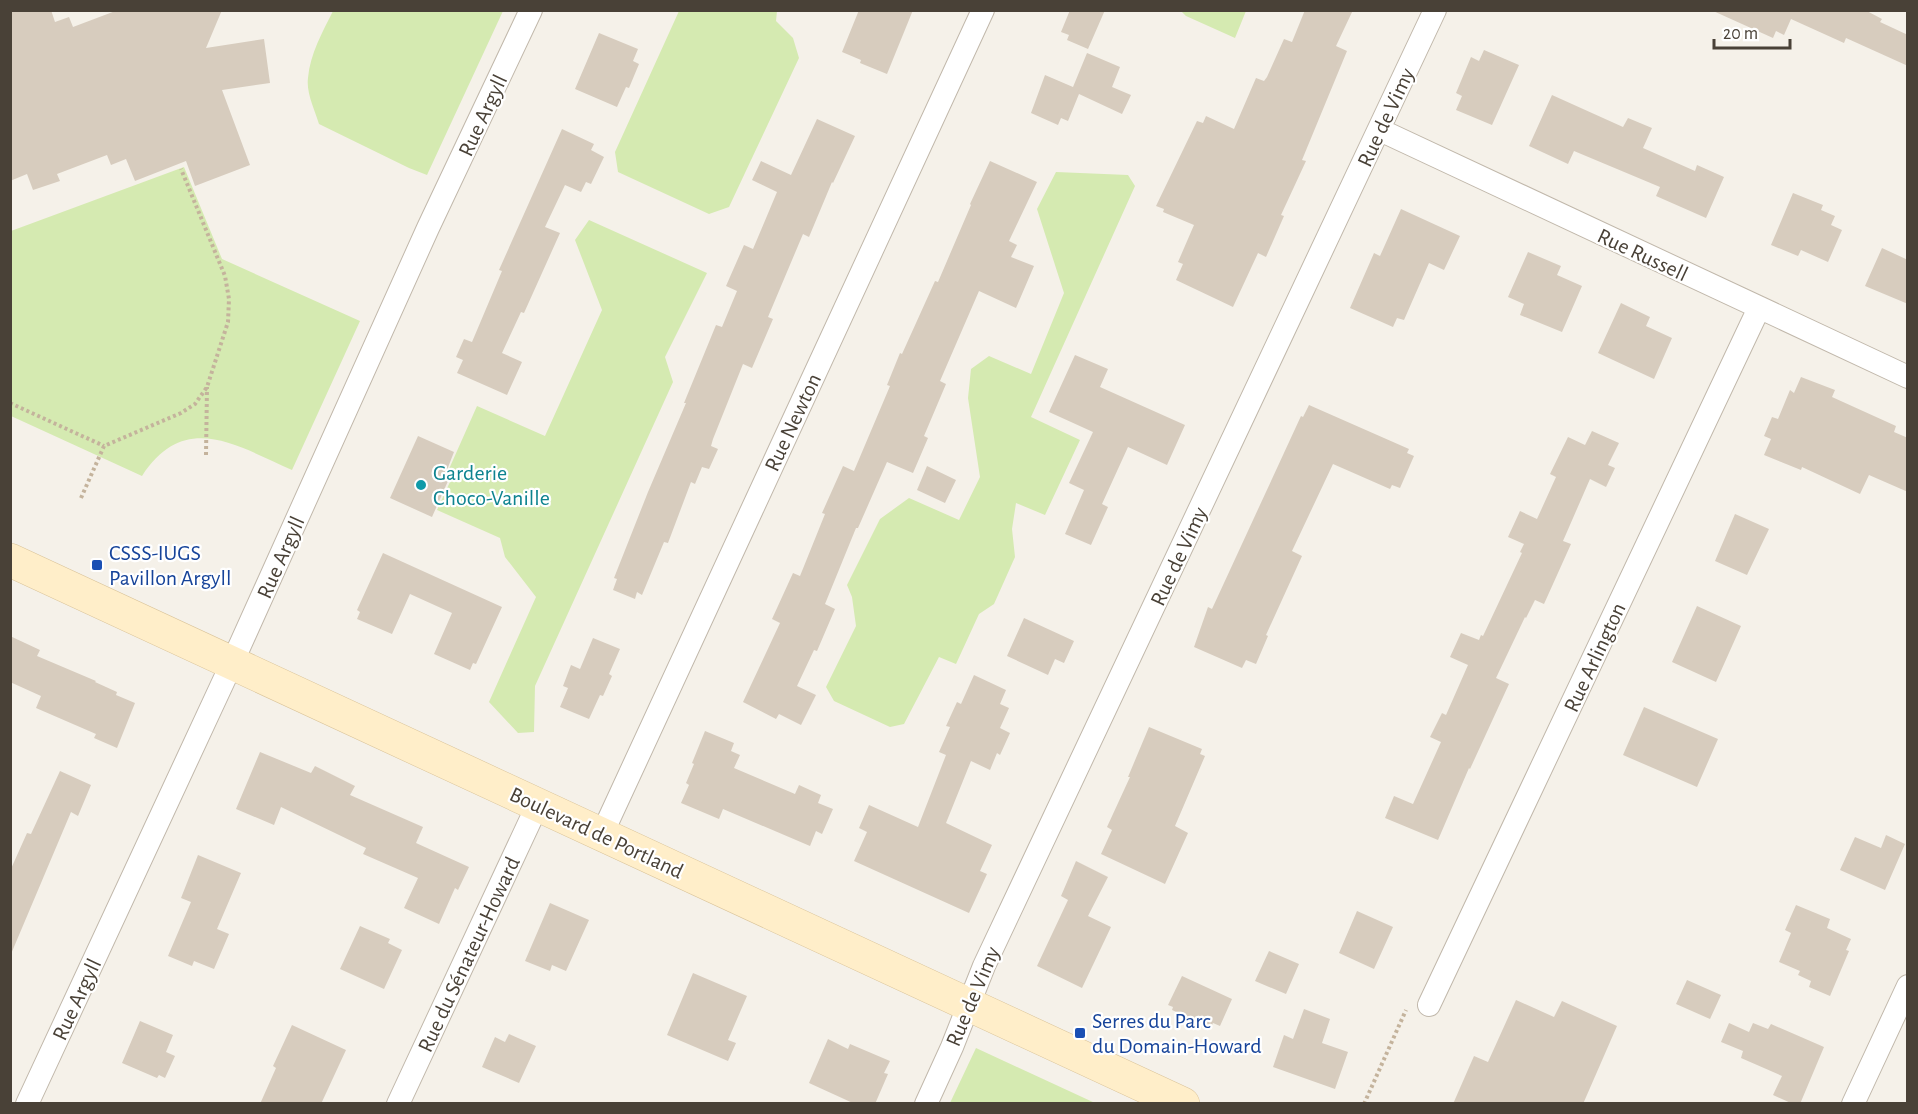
<svg xmlns="http://www.w3.org/2000/svg" width="1918" height="1114" viewBox="0 0 1918 1114" font-family="'Alegreya Sans',sans-serif">
<style>
.green{fill:#d5eab1}
.building{fill:#d7ccbe}
.lines{fill:none;stroke-linecap:round;stroke-linejoin:round}
.street-casing{stroke:#c1b8ab;stroke-width:24}
.secondary-casing{stroke:#dac49a;stroke-width:34}
.path{stroke:#c4b39c;stroke-width:4;stroke-dasharray:3 3;stroke-linecap:butt}
.street{stroke:#fff;stroke-width:22}
.secondary{stroke:#ffeec9;stroke-width:33}
.culture-dot{fill:#0f9aa8;stroke:#fff;stroke-width:2}
.transit-dot{fill:#1a4fb4;stroke:#fff;stroke-width:2}
.labels{text-anchor:middle;stroke-width:4.5;stroke-linejoin:round;paint-order:stroke}
.street-label{font-size:22px;fill:#494137;stroke:#fff}
.culture-label{font-size:22px;fill:#0d838f;stroke:#fff;text-anchor:start}
.transit-label{font-size:22px;fill:#164399;stroke:#fff;text-anchor:start}
</style>
<rect width="100%" height="100%" fill="#f5f1e9"/>
<path class="green" d="M333 11H503L427 175 409 168 319 124C315 110 306 93 308 78 310 54 323 31 333 11Z
M679 11H777L776 21 793 38 799 58 729 207 709 214 618 172 615 152Z
M1181 11H1246L1235 38 1186 16Z
M184 167 222 259 360 321 292 470C237 446 185 410 142 476L11 416V231Z
M1056 172 1128 175 1135 186 1031 417 1080 440 1045 515 1016 503 1012 529 1015 557 994 604 979 614 956 664 939 657 904 724 890 727 834 701 826 687 856 626 852 597 847 585 880 519 909 498 959 520 980 477 968 398 971 369 989 356 1031 374 1064 293 1037 209Z
M589 220 707 273 665 357 673 382 535 686 534 732 518 733 489 702 536 597 505 557 500 538 437 510 455 471 449 469 477 406 545 436 602 310 575 240Z
M976 1048 1095 1103H950Z"/>
<path class="building" d="M10 10H51L55 22 69 17 73 27 118 10H222L206 48 264 39 270 83 222 90 250 165 195 186 186 161 135 181 126 159 111 165 107 155 57 174 60 181 33 190 27 174 10 181Z
M859 10H913L887 74 860 63 861 60 842 52Z
M1070 10H1105L1088 49 1067 40 1069 35 1061 32Z
M1305 10H1353L1336 46 1347 51 1302 160 1306 161 1281 215 1284 216 1266 257 1258 253 1233 307 1176 280 1183 264 1178 262 1194 225 1163 212 1164 209 1156 206 1197 121 1203 123 1206 116 1234 129 1256 78 1264 81 1267 77 1284 39 1292 42Z
M1711 10H1865L1882 19 1880 22 1908 35V66L1846 38 1844 43 1791 19 1784 35 1776 31 1773 38Z
M599 33 638 49 633 61 639 64 629 88 626 87 617 107 575 89Z
M1484 50 1519 65 1492 125 1456 110 1462 96 1456 93 1471 57 1479 61Z
M1087 53 1120 67 1112 87 1131 95 1122 114 1079 94 1068 121 1061 118 1058 125 1031 113 1045 75 1073 87Z
M1552 95 1623 127 1628 118 1652 128 1643 148 1695 171 1697 165 1724 177 1706 218 1656 196 1660 187 1574 151 1568 164 1529 146Z
M817 119 855 136 833 183 832 182 809 237 803 234 768 317 773 319 752 368 743 364 713 439 711 446 718 449 709 469 702 467 695 484 691 482 668 543 664 542 642 595 637 592 635 599 613 590 617 579 614 578 648 492 686 403H684L716 325 722 327 737 291 726 286 744 245 753 249 777 192 752 180 761 161 791 175Z
M562 129 594 144 591 150 604 157 591 184 586 182 581 192 565 185 545 227 560 233 524 313 521 312 502 353 522 362 507 395 457 373 463 360 456 357 464 339 472 342 502 271 499 270Z
M990 161 1037 182 1009 241 1017 245 1011 257 1034 266 1016 308 979 291 940 381 946 384 924 436 928 438 913 473 887 462 858 528H856L825 604 835 609 817 651 814 650 797 686 816 695 801 725 779 714 776 719 743 702 780 623 772 619 793 573 800 576 825 514 822 513 843 466 854 471 890 386 887 385 900 353 902 354 935 281 938 282 971 205 970 204Z
M1793 193 1823 205 1821 210 1835 216 1831 225 1842 230 1828 262 1801 250 1798 256 1771 245Z
M1401 209 1460 236 1444 270 1429 263 1404 320 1397 318 1393 327 1350 308 1374 253 1380 256Z
M1882 248 1908 260V304L1865 286Z
M1528 252 1561 266 1557 275 1582 286 1562 332 1520 315 1524 304 1508 297Z
M1621 303 1650 317 1646 326 1672 338 1654 379 1598 353Z
M1075 355 1108 369 1100 387 1185 425 1167 465 1128 447 1102 504 1108 507 1091 545 1065 534 1084 490 1069 483 1093 432 1049 412Z
M1801 377 1835 390 1832 397 1896 426 1894 432 1908 438V492L1869 475 1860 494 1802 467 1801 470 1764 455 1771 439 1764 436 1772 417 1778 419 1790 390 1794 393Z
M1309 405 1409 449 1407 453 1414 456 1400 488 1392 485 1390 489 1333 464 1292 551 1302 556 1266 635 1268 636 1256 664 1246 660 1242 668 1194 647 1208 607 1212 609 1301 416 1303 417Z
M1592 431 1619 443 1608 465 1615 468 1606 487 1590 479 1563 541 1571 544 1544 604 1535 600 1526 618 1525 617 1496 678 1509 684 1470 769 1469 768 1438 840 1385 818 1394 796 1413 804 1441 742 1430 737 1442 713 1446 715 1468 665 1450 657 1461 633 1479 640 1481 635 1483 636 1522 553 1520 552 1524 544 1508 537 1520 511 1537 519 1556 477 1550 474 1568 437 1585 445Z
M418 436 454 452 447 470 452 472 432 517 390 498Z
M927 466 956 480 945 503 917 490Z
M1735 514 1769 529 1747 575 1715 561Z
M383 553 502 607 476 664 473 663 470 670 434 654 452 613 410 594 392 634 357 619 360 612 357 610Z
M1697 606 1741 626 1716 682 1672 662Z
M1024 618 1074 641 1064 663 1055 659 1048 675 1007 656Z
M10 636 40 650 37 656 96 681 95 682 117 692 116 695 135 703 117 748 94 738 96 734 36 708 41 696 10 682Z
M593 638 620 649 609 674 612 676 603 696 600 695 589 719 560 707 568 688 563 686 571 665 580 669Z
M974 675 1006 690 1000 704 1009 708 1000 728 1010 733 1000 755 997 753 990 770 971 761 946 823 992 845 980 871 987 874 969 913 854 861 867 832 859 828 869 805 918 827 946 755 939 752 950 727 946 726 957 702 961 704Z
M1644 707 1718 739 1697 787 1623 755Z
M1149 727 1202 749 1200 754 1205 756 1175 826 1188 833 1165 884 1101 854 1112 830 1107 827 1130 777H1128Z
M705 731 734 743 731 751 740 755 734 768 795 794 799 785 821 795 818 803 833 809 822 834 816 831 810 846 723 809 719 819 681 803 689 785 686 783 694 764 692 763Z
M260 752 311 773 315 766 355 786 350 795 423 827 416 843 469 867 458 890 455 888 439 924 404 908 418 878 363 854 366 848 281 807 274 825 236 809Z
M60 771 91 785 78 816 71 812 11 954 10 871 27 833 31 834Z
M1886 835 1905 844 1885 890 1840 870 1855 837 1881 848Z
M198 855 241 873 217 929 229 934 214 969 194 961 192 966 168 956 191 902 181 898Z
M1076 861 1108 877 1088 916 1111 927 1082 988 1037 966 1068 900 1061 896Z
M550 903 589 920 566 971 552 965 550 971 525 961Z
M1796 905 1830 919 1827 928 1851 939 1846 950 1849 951 1830 996 1809 987 1811 981 1798 975 1800 971 1779 962 1791 933 1785 930Z
M1357 911 1393 927 1374 969 1339 953Z
M360 926 390 939 388 943 402 950 384 989 340 969Z
M1269 951 1299 964 1286 994 1255 981Z
M693 973 747 996 728 1040 736 1043 728 1061 667 1035Z
M1182 976 1232 999 1220 1026 1213 1023 1211 1027 1172 1010 1173 1007 1168 1005Z
M1687 980 1721 995 1710 1019 1676 1004Z
M1516 1000 1554 1017 1562 1001 1617 1026 1583 1104H1453L1474 1056 1488 1062Z
M1304 1009 1330 1019 1322 1043 1348 1052 1335 1089 1273 1067 1284 1035 1293 1039Z
M140 1021 173 1035 166 1052 175 1056 165 1078 159 1075 157 1078 122 1063Z
M1729 1023 1749 1032 1753 1023 1768 1029 1771 1024 1824 1047 1800 1104H1793L1773 1095 1782 1076 1741 1058 1743 1051 1721 1042Z
M292 1025 346 1050 321 1104H260L276 1068 273 1066Z
M509 1034 536 1046 519 1083 482 1067 495 1037 505 1042Z
M828 1039 848 1049 850 1044 890 1061 884 1073 888 1074 875 1104H855L809 1083Z"/>
<g class="lines">
<g class="street-casing">
<path id="street" d="M1380 130 1908 377
M602 834 983 10
M1429 1005 1759 308
M27 1104 232 663 428 228 531 10
M398 1104 538 804
M926 1104 952 1047 984 966 1435 10
M1853 1104 1908 986"/>
</g>
<g class="secondary-casing">
<path id="secondary" d="M10 560 1183 1104"/>
</g>
<path class="path" d="M10 403 104 446
M206 455 207 387
M81 498 104 446 181 413 195 404 207 387 228 322 229 299 225 276 181 169
M1364 1104 1406 1010"/>
<use href="#street" class="street"/>
<use href="#secondary" class="secondary"/>
</g>
<circle class="culture-dot" cx="421" cy="485" r="6"/>
<g class="transit-dot">
<rect x="91" y="559" width="12" height="12" rx="3"/>
<rect x="1074" y="1027" width="12" height="12" rx="3"/>
</g>
<g class="labels">
<g class="street-label">
<text transform="translate(482 115) rotate(-65)" y="8">Rue Argyll</text>
<text transform="translate(1385 117) rotate(-65)" y="8">Rue de Vimy</text>
<text transform="translate(1643 254) rotate(25)" y="8">Rue Russell</text>
<text transform="translate(792 422) rotate(-65)" y="8">Rue Newton</text>
<text transform="translate(1178 556) rotate(-65)" y="8">Rue de Vimy</text>
<text transform="translate(280 557) rotate(-66)" y="8">Rue Argyll</text>
<text transform="translate(1594 657) rotate(-65)" y="8">Rue Arlington</text>
<text transform="translate(597 832) rotate(25)" y="8">Boulevard de Portland</text>
<text transform="translate(468 954) rotate(-65)" y="8">Rue du Sénateur-Howard</text>
<text transform="translate(972 996) rotate(-67)" y="8">Rue de Vimy</text>
<text transform="translate(76 999) rotate(-65)" y="8">Rue Argyll</text>
</g>
<g class="culture-label">
<text x="433" y="480">Garderie<tspan x="433" dy="25">Choco-Vanille</tspan></text>
</g>
<g class="transit-label">
<text x="109" y="560">CSSS-IUGS<tspan x="109" dy="25">Pavillon Argyll</tspan></text>
<text x="1092" y="1028">Serres du Parc<tspan x="1092" dy="25">du Domain-Howard</tspan></text>
</g>
</g>
<rect width="1918" height="1114" fill="none" stroke="#494137" stroke-width="24"/>
<path d="M1714 39v9h76v-9" fill="none" stroke="#494137" stroke-width="3"/>
<text x="1723" y="39" font-size="18" fill="#494137" stroke="#ffffff" stroke-width="4.5" paint-order="stroke">20 m</text>
</svg>
